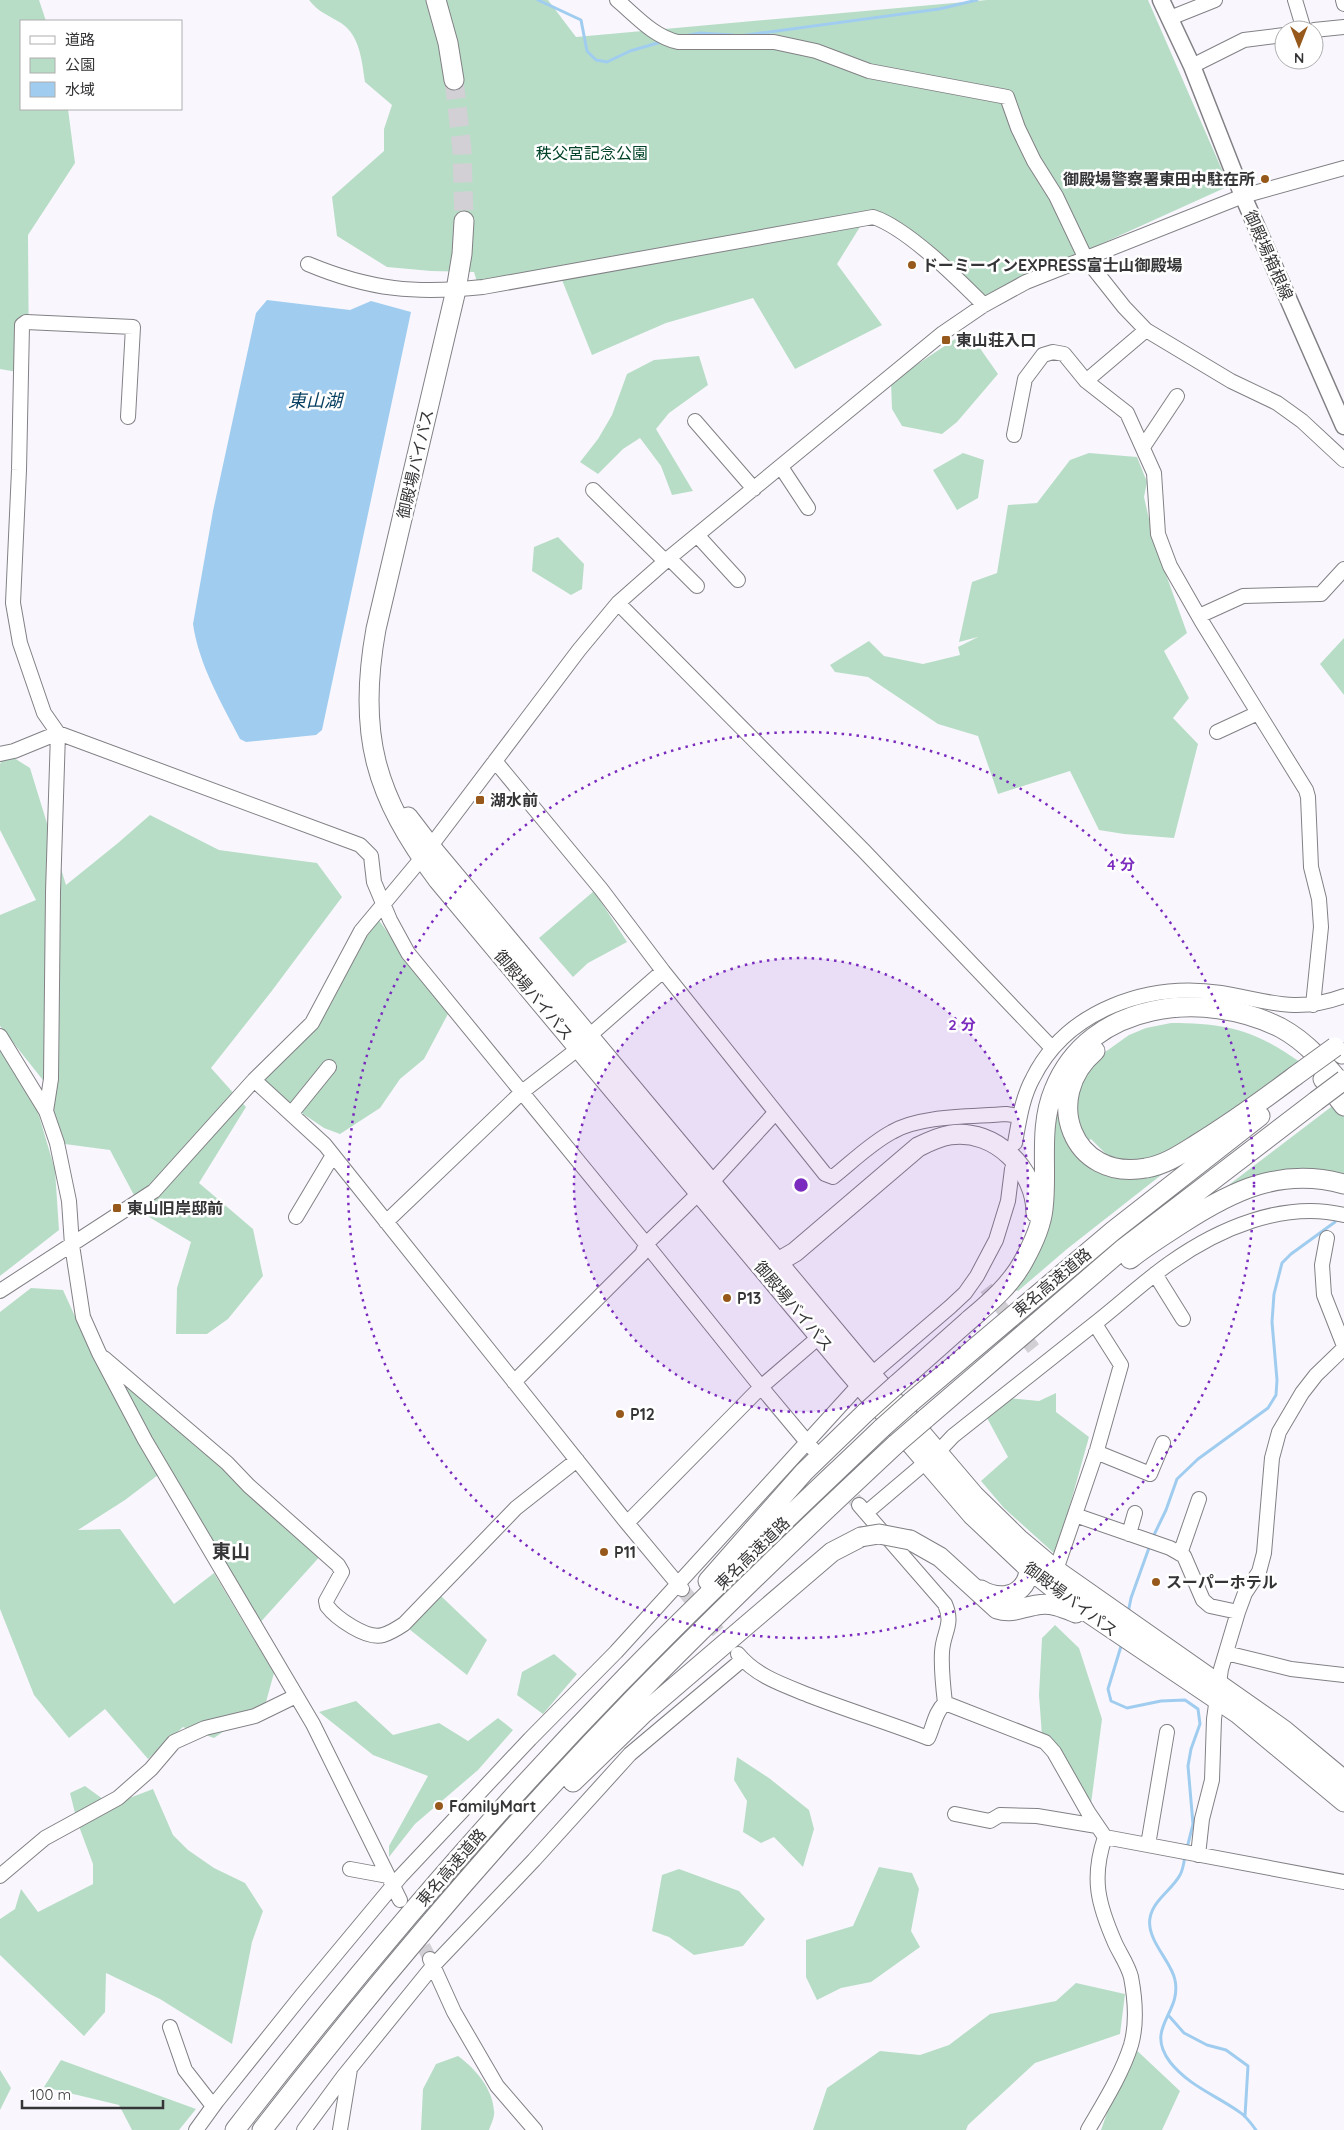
<svg xmlns="http://www.w3.org/2000/svg" width="1344" height="2130" viewBox="0 0 1344 2130" font-family="Quicksand,'Noto Sans JP',sans-serif">
<style>
.green{fill:#b8ddc7}
.water{fill:#a0cdef}
.lines{fill:none;stroke-linecap:round;stroke-linejoin:round}
.stream{stroke:#a0cdef;stroke-width:3}
.minor-tunnel{stroke:#d2d0d5;stroke-width:14;stroke-dasharray:14 7;stroke-linecap:butt}
.highway-tunnel{stroke:#d2d0d5;stroke-width:19;stroke-dasharray:19 9;stroke-linecap:butt}
.minor-casing{stroke:#828085;stroke-width:16}
.major-casing{stroke:#828085;stroke-width:19}
.highway-casing{stroke:#828085;stroke-width:21}
.minor{stroke:#fff;stroke-width:14}
.major{stroke:#fff;stroke-width:16}
.highway{stroke:#fff;stroke-width:19}
.highway-bridge-casing{stroke:#828085;stroke-width:21;stroke-linecap:butt}
.highway-bridge{stroke:#fff;stroke-width:19}
.ring{fill:none;stroke:#7b2cbf;stroke-width:2.5;stroke-dasharray:2.5 5}
.poi-dot{fill:#96591b;stroke:#fff;stroke-width:2}
.labels{text-anchor:middle;stroke-width:5;stroke-linejoin:round;paint-order:stroke}
.park-label{font-size:16px;fill:#004328;stroke:#fff}
.poi-label{font-size:16px;font-weight:bold;fill:#353437;stroke:#fff;text-anchor:start}
.street-label{font-size:16px;fill:#353437;stroke:#fff}
.water-label{font-size:18px;font-style:italic;fill:#073f60;stroke:#fff}
.quarter-label{font-size:19px;font-weight:bold;fill:#353437;stroke:#fff}
.centre{fill:#7b2cbf;stroke:#fff;stroke-width:2.5}
.ring-label{font-size:15px;text-anchor:middle;font-weight:bold;fill:#7b2cbf;stroke:#fff;stroke-width:5;stroke-linejoin:round;paint-order:stroke}
</style>
<rect width="100%" height="100%" fill="#f9f7fd"/>
<path class="green" d="M0 0H39L46 21H21V109H68L75 163 28 235 29 374 0 369Z
M309 0H548L576 37 987 0H1148L1229 186 986 296 889 217 878 211 752 235 782 241 863 222 837 264 882 325 795 369 753 298 666 323 592 355 558 270 477 282 474 272 431 271 387 267 337 236 332 197 384 151V129L392 105 365 82C362 62 360 35 341 23 328 15 318 12 309 0Z
M955 339 977 344 998 374 957 422 942 434 902 426 892 409 891 382Z
M699 356 708 385 669 413 656 429 693 491 672 495 661 466 640 438 623 449 598 474 580 462 598 439 612 415 627 374 654 360Z
M963 453 984 460 978 498 957 510 933 470Z
M1089 453 1137 457 1147 482 1144 497 1154 541 1187 633 1164 651 1189 698 1173 718 1198 744 1174 838 1124 834 1099 830 1070 771 998 794 978 736 938 724 868 677 835 672 830 665 869 641 884 656 923 664 960 655 958 647 978 637 959 642 972 582 997 573 1008 505 1037 503 1070 460Z
M558 537 584 564 582 589 571 595 532 571 534 547Z
M1344 638V695L1320 664Z
M6 753 30 768 66 885 118 843 150 815 219 850 317 863 342 897 271 992 211 1068 246 1107 199 1183 253 1229 263 1276 228 1319 207 1334H176L177 1288 191 1242 144 1214 110 1150 57 1143 50 1089 0 1026V915L36 900 0 830V764Z
M594 891 627 942 588 963 573 977 539 938Z
M378 919 404 955 449 1012 424 1059 400 1079 380 1108 340 1134 324 1128 259 1084Z
M1171 1023C1226 1023 1255 1030 1300 1062 1259 1092 1182 1158 1132 1163 1124 1163 1114 1159 1106 1157L1105 1153 1091 1139 1086 1142 1075 1113 1082 1075 1094 1060 1129 1035 1146 1028Z
M0 1045 32 1092 55 1170 59 1230 0 1276Z
M1065 1090 1086 1160 1179 1161 1067 1249 1018 1291 1012 1289 1028 1266 1049 1126Z
M1335 1104 1344 1117V1178L1334 1175 1205 1203Z
M31 1288 63 1290 98 1367 181 1423 323 1553 257 1626 158 1475 125 1500 78 1530 120 1529 174 1604 214 1573 274 1673 266 1702 214 1738 183 1727 148 1759 105 1709 69 1738 34 1695 0 1609V1312Z
M1056 1393V1412L1089 1437 1056 1555 1004 1508 981 1481 1008 1457 986 1416 1007 1398 1039 1401Z
M441 1596 487 1640 467 1675 409 1629Z
M1055 1625 1079 1648 1102 1719 1091 1804 1042 1736 1039 1695 1042 1638Z
M554 1654 577 1674 543 1714 517 1695 522 1672Z
M356 1701 393 1735 439 1723 468 1741 498 1718 513 1730 478 1770 415 1824 389 1857V1846L428 1776 373 1755 319 1712Z
M737 1757 769 1778 809 1810 814 1829 803 1867 774 1837 761 1843 743 1832 747 1801 734 1780Z
M85 1786 111 1805 153 1789 173 1835 188 1850 214 1868 245 1883 263 1911 252 1942 232 2044 160 1999 106 1973 105 2012 84 2036 0 1955V1919L15 1909 21 1889 38 1912 93 1884V1864L77 1821 70 1793Z
M879 1867 912 1873 919 1889 911 1931 920 1947 871 1982 841 1988 817 2000 806 1977V1940L853 1926Z
M679 1869 739 1891 765 1919 743 1946 694 1955 669 1937 652 1931 662 1875Z
M1076 1983 1125 1994 1120 2034 1035 2063 968 2125 966 2130H813L827 2088 880 2051 920 2055 949 2045 990 2014 1056 2001Z
M1131 2045 1180 2091 1162 2130H1101Z
M458 2056C475 2068 493 2089 494 2111 495 2117 491 2124 489 2130H421L423 2089 436 2064Z
M61 2060 196 2109 179 2130H132L119 2105 44 2087Z
M0 2070 11 2088 0 2110Z"/>
<path class="water" d="M267 300 350 310 371 301 411 312 322 730 316 735 246 742 240 739C221 702 199 665 193 624L213 511 256 313Z"/>
<g class="lines">
<path class="stream" d="M538 0 581 20 587 51 596 60 607 62 630 51 661 42
M684 36 700 33 733 35
M739 36 939 9 977 0
M1153 1537 1166 1510 1177 1479 1198 1459 1268 1408 1276 1395 1277 1380 1272 1322 1274 1294 1282 1263 1291 1254 1335 1222
M1128 1613 1131 1598 1150 1545
M1122 1643 1108 1689 1111 1701 1127 1708 1161 1701 1185 1700 1198 1709 1200 1724 1191 1749 1188 1766 1193 1824 1187 1848
M1185 1856C1184 1862 1183 1870 1180 1875 1172 1890 1153 1900 1150 1918 1146 1940 1172 1962 1175 1980 1182 2014 1144 2027 1170 2062 1188 2085 1215 2095 1238 2111 1245 2115 1251 2123 1256 2130
M1169 2016 1184 2033 1207 2045 1226 2050 1248 2066 1245 2116"/>
<path class="minor-tunnel" d="M986 1288 1037 1353
M814 1450 859 1505
M682 1589 732 1648
M404 1909 430 1959"/>
<path class="highway-tunnel" d="M454 80 462 150 464 221"/>
<g class="minor-casing">
<path id="minor" d="M617 0C636 16 654 37 678 42H774L816 51 869 71 1007 97 1018 128 1034 161 1056 196 1086 259 1124 307 1146 330 1231 381 1277 403 1302 421 1344 460
M1295 0 1304 30
M1343 0 1344 4
M1170 18 1215 0
M1314 30 1344 27
M1192 66 1244 40 1284 35
M308 264C370 290 416 294 483 287L873 217C907 228 958 279 984 305
M1086 381 1146 330
M128 417 133 327 26 322 22 325 19 470 13 603 20 643 44 713 58 733 360 845 371 856 374 882 390 920 408 953 646 1244 761 1387 812 1448
M695 421 754 489
M1014 435 1025 379 1043 355 1053 352 1064 354 1086 381 1127 413 1154 473 1158 534 1170 566 1202 622 1306 790 1308 797 1311 867 1319 899 1321 927 1313 1005
M1143 447 1177 396
M781 467 808 508
M593 490 665 561
M697 535 738 580
M669 558 697 586
M618 603 864 851 1052 1048
M1199 616 1243 596 1321 594 1344 569
M1217 732 1258 713
M0 754 14 751 58 733
M495 761 601 889 663 971 825 1174 833 1177C852 1162 871 1143 892 1132 921 1115 973 1117 1006 1114L1020 1116
M0 1036 46 1111 57 1143 69 1201 72 1245 83 1317 99 1353 145 1440 313 1724 400 1900
M589 1036 663 971
M254 1080 325 1145 627 1523 682 1589
M46 1111 51 1079 53 892 58 733
M291 1114 329 1067
M1015 1143C1019 1121 1022 1098 1033 1078 1067 1010 1148 982 1221 993 1269 1001 1295 1014 1344 996
M711 1183 775 1113
M296 1217 333 1155
M386 1222 522 1092 579 1048
M1327 1238 1322 1265 1324 1295 1344 1346
M1155 1274 1183 1319
M0 1291 154 1191 254 1080 312 1023 361 931 421 859 579 650 618 603 669 558 943 333 984 305 1026 282 1243 196 1344 168
M104 1358 227 1463 249 1486 338 1565 342 1572 326 1601 327 1606C336 1618 367 1640 383 1635 390 1633 398 1628 404 1624L516 1508 577 1460
M514 1382 642 1254 646 1244 699 1193
M938 1452 953 1436C1000 1399 1046 1362 1093 1325 1119 1305 1143 1282 1170 1263 1218 1229 1284 1200 1344 1215
M1096 1452 1150 1474 1163 1443
M859 1505 945 1604C954 1625 943 1632 942 1652 941 1669 943 1686 945 1703
M867 1512 926 1462
M1075 1515 1170 1548 1184 1556 1203 1600 1210 1606 1238 1612
M627 1523 761 1387 819 1337
M1129 1534 1135 1513
M1180 1554 1199 1499
M1056 1570 1097 1450 1121 1365 1095 1324
M1226 1653 1291 1669 1344 1675
M738 1654C757 1677 784 1685 811 1696 850 1711 889 1723 928 1738 934 1725 935 1712 945 1703
M945 1703 1045 1742 1054 1752 1088 1812 1105 1837 1344 1882
M955 1814 990 1821 1000 1815 1037 1816 1097 1826
M1148 1845 1167 1732
M1198 1855 1202 1819 1212 1780 1214 1719 1221 1669 1238 1612 1245 1593 1259 1572 1264 1553 1272 1458 1279 1432 1302 1393 1316 1375 1344 1348
M350 1869 388 1876
M0 1876 45 1838 118 1798 151 1769 174 1742 205 1728 255 1716 296 1696
M430 1959 454 2012 497 2086 535 2130
M170 2027 185 2070 213 2106
M196 2130 217 2101 302 1995 401 1876 530 1739 616 1652 860 1384 950 1307 965 1293 977 1276 996 1240 1008 1201 1012 1169
M304 2130 343 2077 433 1966 534 1860 630 1754 742 1660
M340 2130 350 2069
M1088 2130C1103 2104 1122 2074 1131 2045 1137 2024 1135 1998 1131 1977 1128 1965 1120 1954 1115 1943 1098 1904 1091 1878 1105 1837"/>
</g>
<g class="major-casing">
<path id="major" d="M1161 0 1192 66 1243 196 1344 426"/>
</g>
<g class="highway-casing">
<path id="highway" d="M436 0 448 43 454 80
M464 221 462 254 456 290 376 629C357 734 375 796 438 880L848 1371 972 1515 1028 1568 1062 1595 1237 1713 1344 1802
M408 817 431 847 855 1355 974 1495 1019 1539 1056 1570 1284 1730 1344 1780
M1095 1051C1041 1097 1072 1182 1146 1168 1165 1165 1181 1154 1197 1144 1231 1123 1263 1100 1295 1076
M1342 1054 1344 1053
M1323 1079 1344 1106
M1130 1259C1146 1246 1164 1235 1181 1224 1233 1190 1281 1167 1344 1184
M767 1263 778 1262 795 1252 918 1147C928 1142 938 1137 950 1135 995 1128 1036 1170 1036 1213
M896 1385C920 1364 943 1343 967 1322 988 1304 1010 1286 1023 1262 1032 1246 1041 1228 1043 1209 1048 1170 1038 1128 1054 1090 1089 1001 1205 989 1281 1028 1307 1042 1326 1065 1344 1087
M911 1402 1113 1231 1260 1116
M925 1419 1124 1248 1316 1101
M910 1540 940 1557 997 1609C1013 1614 1022 1607 1037 1605 1051 1602 1064 1608 1076 1613
M708 1581 804 1472 866 1412
M981 1590C1008 1606 1037 1587 1026 1557
M573 1782 644 1713 832 1552 861 1537
M235 2130C354 1976 481 1826 617 1686 703 1597 793 1513 882 1428
M262 2130C378 1981 501 1835 633 1699 718 1612 807 1527 896 1444"/>
</g>
<use href="#minor" class="minor"/>
<use href="#major" class="major"/>
<use href="#highway" class="highway"/>
<g class="highway-bridge-casing">
<path id="highway-bridge" d="M1295 1076 1335 1047
M1316 1101 1344 1080
M866 1412 896 1385
M882 1428 911 1402
M896 1444 925 1419
M861 1537 879 1534 910 1540"/>
</g>
<use href="#highway-bridge" class="highway-bridge"/>
</g>
<circle cx="801" cy="1185" r="227" fill="#7b2cbf" fill-opacity=".12"/>
<g class="ring">
<circle cx="801" cy="1185" r="227"/>
<circle cx="801" cy="1185" r="453"/>
</g>
<g class="poi-dot">
<circle cx="1265" cy="179" r="5"/>
<circle cx="912" cy="265" r="5"/>
<rect x="941" y="335" width="10" height="10" rx="2.5"/>
<rect x="475" y="795" width="10" height="10" rx="2.5"/>
<rect x="112" y="1203" width="10" height="10" rx="2.5"/>
<circle cx="727" cy="1298" r="5"/>
<circle cx="620" cy="1414" r="5"/>
<circle cx="604" cy="1552" r="5"/>
<circle cx="1156" cy="1582" r="5"/>
<circle cx="439" cy="1806" r="5"/>
</g>
<g class="labels">
<g class="park-label">
<text x="592" y="159">秩父宮記念公園</text>
</g>
<g class="poi-label">
<text x="1255" y="185" text-anchor="end">御殿場警察署東田中駐在所</text>
<text x="922" y="271">ドーミーインEXPRESS富士山御殿場</text>
<text x="956" y="346">東山荘入口</text>
<text x="490" y="806">湖水前</text>
<text x="127" y="1214">東山旧岸邸前</text>
<text x="737" y="1304">P13</text>
<text x="630" y="1420">P12</text>
<text x="614" y="1558">P11</text>
<text x="1166" y="1588">スーパーホテル</text>
<text x="449" y="1812">FamilyMart</text>
</g>
<g class="street-label">
<text transform="translate(1269 255) rotate(66)" y="6">御殿場箱根線</text>
<text transform="translate(415 464) rotate(-77)" y="6">御殿場バイパス</text>
<text transform="translate(534 995) rotate(50)" y="6">御殿場バイパス</text>
<text transform="translate(1052 1282) rotate(-40)" y="6">東名高速道路</text>
<text transform="translate(794 1306) rotate(50)" y="6">御殿場バイパス</text>
<text transform="translate(752 1553) rotate(-44)" y="6">東名高速道路</text>
<text transform="translate(1071 1599) rotate(37)" y="6">御殿場バイパス</text>
<text transform="translate(451 1867) rotate(-49)" y="6">東名高速道路</text>
</g>
<g class="water-label">
<text x="315" y="407">東山湖</text>
</g>
<g class="quarter-label">
<text x="231" y="1558">東山</text>
</g>
</g>
<circle cx="801" cy="1185" r="8" class="centre"/>
<g class="ring-label">
<text x="1121" y="870">4 分</text>
<text x="962" y="1030">2 分</text>
</g>
<rect x="20" y="20" width="162" height="90" fill="#ffffff" stroke="#aeaeaf"/>
<rect x="30" y="36" width="25" height="8" fill="#ffffff" stroke="#aeaeaf"/>
<text x="65" y="45" font-size="15" fill="#353437">道路</text>
<rect x="30" y="58" width="25" height="15" fill="#b8ddc7" stroke="#aeaeaf"/>
<text x="65" y="70" font-size="15" fill="#353437">公園</text>
<rect x="30" y="82" width="25" height="15" fill="#a0cdef" stroke="#aeaeaf"/>
<text x="65" y="95" font-size="15" fill="#353437">水域</text>
<g transform="translate(1299 45) rotate(180)"><circle r="24" fill="#ffffff" stroke="#aeaeaf"/>
<path d="M0-4L9 19L0 12L-9 19Z" fill="#96591b"/>
<text y="-8" font-size="14" font-weight="bold" text-anchor="middle" fill="#353437">N</text>
</g>
<path d="M22 2100v8h141v-8" fill="none" stroke="#353437" stroke-width="2.5"/>
<text x="30" y="2100" font-size="15" fill="#353437" stroke="#ffffff" stroke-width="4" paint-order="stroke">100 m</text>
</svg>
